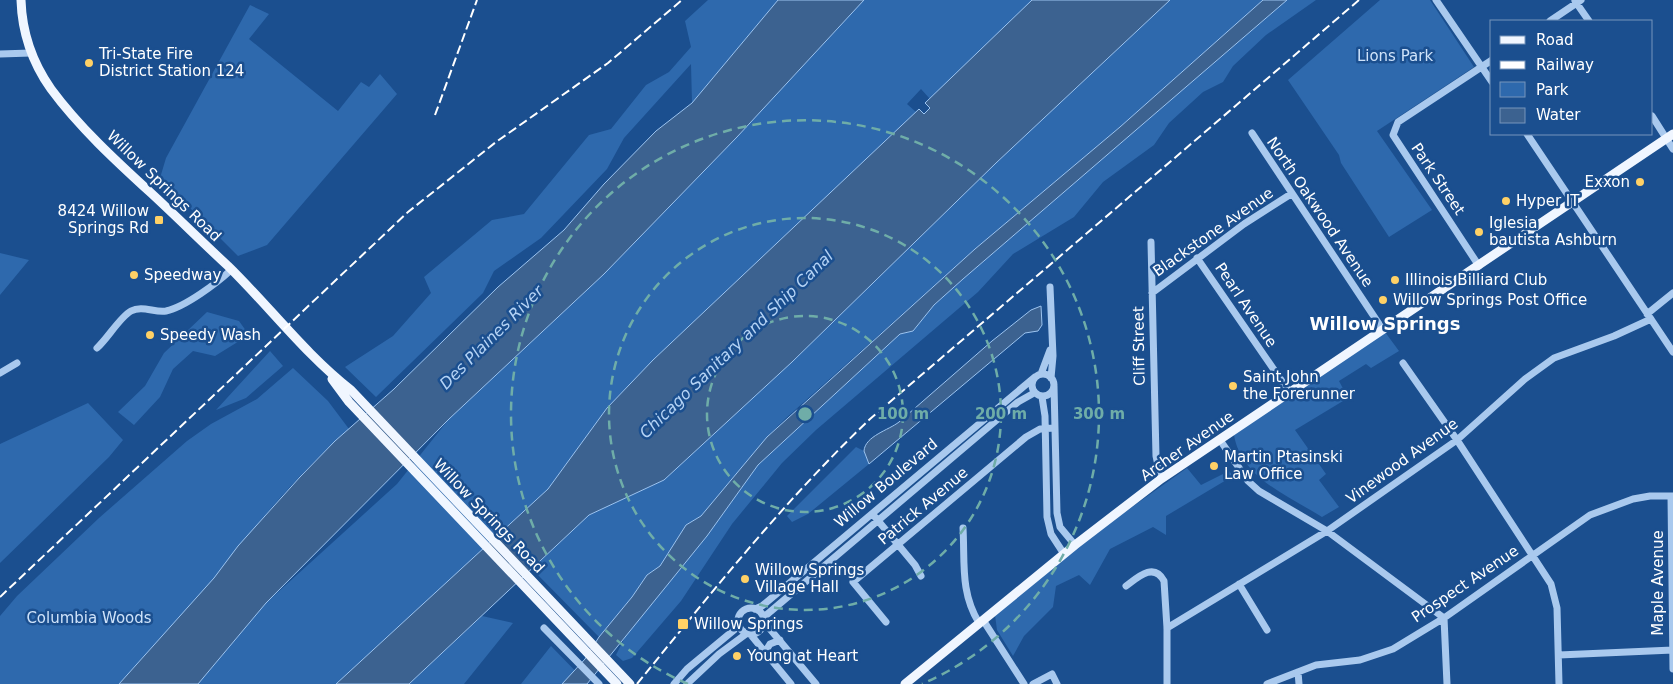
<svg xmlns="http://www.w3.org/2000/svg" width="1673" height="684" viewBox="0 0 1673 684" font-family="'DejaVu Sans',sans-serif">
<style>
.green{fill:#2e69ad}
.water{fill:#3c6290;stroke:#9cc4f0}
.lines{fill:none;stroke-linecap:round;stroke-linejoin:round}
.minor{stroke:#a9c9ee;stroke-width:7}
.major{stroke:#f0f6ff;stroke-width:9}
.rail{stroke:#fff;stroke-width:2;stroke-dasharray:9 4;stroke-linecap:butt}
.ring{fill:none;stroke:#6fada8;stroke-width:2.5;stroke-dasharray:9 6}
.poi-dot{fill:#ffd166;stroke:#1b4f8f;stroke-width:2}
.labels{text-anchor:middle;stroke-width:5;stroke-linejoin:round;paint-order:stroke}
.poi-label{font-size:15px;fill:#fff;stroke:#1b4f8f;text-anchor:start}
.park-label{font-size:15px;fill:#cfe3fa;stroke:#1b4f8f}
.street-label{font-size:15px;fill:#fff;stroke:#1b4f8f}
.water-label{font-size:16px;font-style:italic;fill:#b5d3f5;stroke:#1b4f8f}
.quarter-label{font-size:18px;font-weight:bold;fill:#fff;stroke:#1b4f8f}
.centre{fill:#6fada8;stroke:#1b4f8f;stroke-width:2.5}
.ring-label{font-size:15px;text-anchor:middle;font-weight:bold;fill:#6fada8;stroke:#1b4f8f;stroke-width:5;stroke-linejoin:round;paint-order:stroke}
</style>
<rect width="100%" height="100%" fill="#1b4f8f"/>
<path class="green" d="M708 0H778L692 103 691 64 624 138 607 169 541 238 494 271 483 293 376 397 345 367 393 336 431 293 424 277 492 220 524 214 589 135 611 129 646 85 669 72 691 47 685 21Z
M864 0H1032L930 99 921 89 907 104 916 112 653 360 607 408 548 489 336 684H198L266 603 397 484 449 419 604 274 737 137Z
M1170 0H1263L1120 127 975 249 785 419 767 437 701 516 686 525 660 566 647 575 632 597 599 637 532 569 589 515 664 480 792 362 996 163Z
M1287 0H1316L1266 35 1233 66 1223 82 1203 92 1169 123 1154 145 1103 182 1074 217 1013 254 978 292 816 430 782 463 732 524 681 601 632 658 623 661 616 655 626 635 707 536 758 465 900 334 913 331 934 305 963 279Z
M1380 0H1430L1474 67 1377 131 1432 210 1389 237 1341 163 1339 155 1288 80Z
M250 5 269 14 249 39 338 111 361 82 369 87 380 74 397 94 267 245 238 256 160 178 166 158Z
M0 253 29 260 0 295Z
M207 312 239 321 249 335 215 356 193 351 173 369 160 397 134 425 118 412 145 386 164 353Z
M1385 332 1399 351 1371 368 1366 364 1339 381 1348 398 1295 430 1326 474 1319 480 1339 507 1322 517C1289 496 1241 478 1234 435Z
M270 351 283 366 246 398 216 410Z
M293 368 328 401 349 429C303 469 263 516 226 564 193 606 154 644 119 684H0V616L17 596 99 518 187 441 211 424 257 399Z
M88 403 123 440 109 457 0 563V444Z
M856 447 864 451 869 464 808 514 792 522 787 516Z
M1187 468 1201 485 1229 471 1233 476 1166 516V535L1153 527 1110 549 1090 585 1079 575 1056 586 1053 607 1024 636 1013 656 997 630 995 615 1094 534Z
M482 616 513 623 464 684H409Z
M551 646 588 684H521Z"/>
<path class="water" d="M778 0H864L737 137 604 274 449 419 266 603 198 684H119L214 578 238 546 300 477 335 441 394 389 498 287 564 230 604 184 656 131 692 103Z
M1032 0H1170L996 163 792 362 664 480 589 515 409 684H336L548 489 607 408 653 360 919 109 924 114 930 108 925 103Z
M1263 0H1287L963 279 934 305 913 331 900 334 758 465 707 536 587 684H562L585 659 599 637 632 597 647 575 660 566 686 525 701 516 767 437 975 249 1120 127Z
M1041 306 1042 325 1038 331 1025 333 869 464 864 451C865 436 889 430 899 422L992 341 1031 310Z"/>
<g class="lines">
<path class="minor" d="M1436 0 1492 82
M1575 1 1589 21
M1550 21 1581 0
M0 54 31 53
M1652 116 1673 149
M1252 133 1383 330
M1527 134 1673 352
M1151 242 1156 456 1161 479
M1197 258 1290 393
M1479 266 1393 135 1398 122 1492 60
M1050 287 1053 356 1051 378
M1152 293 1244 224 1291 194
M1647 314 1673 293
M97 348C108 338 120 317 131 311 142 305 155 313 166 311 185 307 217 283 231 270
M1403 363 1457 440 1551 584 1557 608 1559 684
M0 373 17 363
M1032 385a11 11 0 1 1 22 0a11 11 0 1 1-22 0Z
M1041 374 1050 350
M1054 386 1057 513 1060 527 1075 545
M1042 397 1045 416 1047 517 1051 534 1064 554
M1220 440 1248 481 1259 491 1327 531 1444 618 1447 684
M1671 496 1673 669
M875 517 915 565 921 576
M963 528C965 562 960 592 979 623
M1239 584 1267 630
M1126 586C1138 577 1154 562 1164 581L1167 628V684
M738 621a13 13 0 1 1 26 0a13 13 0 1 1-26 0Z
M755 609 762 606 1035 377
M764 617 1018 402 1034 393
M983 620 1024 684
M764 622 816 684
M886 622 853 582 1026 437 1040 429 1054 428
M544 628 599 684
M1167 628 1327 531 1457 440 1525 379 1554 358 1614 336 1651 319
M751 635 791 684
M765 652 770 644 780 640
M1559 655 1673 650
M1298 672 1299 684
M674 684 687 669 734 630 738 624
M687 684 719 654 746 634
M1033 684 1052 674 1057 684
M1267 684 1316 665 1360 660 1393 649 1444 618 1590 515 1633 499 1650 496H1673"/>
<path class="major" d="M21 0C22 32 32 62 51 89 79 127 116 161 151 193 177 217 202 242 228 266 270 307 305 354 351 390L630 684
M332 379 349 402 617 684
M905 684 1075 545 1161 479 1673 134"/>
<path class="rail" d="M435 115 477 0
M0 597 408 212 496 142 608 63 682 0
M637 684C712 592 784 501 870 419L1359 0"/>
</g>
<g class="ring">
<circle cx="805" cy="414" r="98"/>
<circle cx="805" cy="414" r="196"/>
<path d="M688 684A294 294 0 1 1 922 684"/>
</g>
<g class="poi-dot">
<circle cx="89" cy="63" r="5"/>
<circle cx="1640" cy="182" r="5"/>
<circle cx="1506" cy="201" r="5"/>
<rect x="154" y="215" width="10" height="10" rx="2.5"/>
<circle cx="1479" cy="232" r="5"/>
<circle cx="134" cy="275" r="5"/>
<circle cx="1395" cy="280" r="5"/>
<circle cx="1383" cy="300" r="5"/>
<circle cx="150" cy="335" r="5"/>
<circle cx="1233" cy="386" r="5"/>
<circle cx="1214" cy="466" r="5"/>
<circle cx="745" cy="579" r="5"/>
<rect x="677" y="618" width="12" height="12" rx="2.5"/>
<circle cx="737" cy="656" r="5"/>
</g>
<g class="labels">
<g class="poi-label">
<text x="99" y="59">Tri-State Fire<tspan x="99" dy="17">District Station 124</tspan></text>
<text x="1630" y="187" text-anchor="end">Exxon</text>
<text x="1516" y="206">Hyper IT</text>
<text x="149" y="216" text-anchor="end">8424 Willow<tspan x="149" dy="17">Springs Rd</tspan></text>
<text x="1489" y="228">Iglesia<tspan x="1489" dy="17">bautista Ashburn</tspan></text>
<text x="144" y="280">Speedway</text>
<text x="1405" y="285">Illinois Billiard Club</text>
<text x="1393" y="305">Willow Springs Post Office</text>
<text x="160" y="340">Speedy Wash</text>
<text x="1243" y="382">Saint John<tspan x="1243" dy="17">the Forerunner</tspan></text>
<text x="1224" y="462">Martin Ptasinski<tspan x="1224" dy="17">Law Office</tspan></text>
<text x="755" y="575">Willow Springs<tspan x="755" dy="17">Village Hall</tspan></text>
<text x="694" y="629">Willow Springs</text>
<text x="747" y="661">Young at Heart</text>
</g>
<g class="park-label">
<text x="1395" y="61">Lions Park</text>
<text x="89" y="623">Columbia Woods</text>
</g>
<g class="street-label">
<text transform="translate(1438 179) rotate(56)" y="5">Park Street</text>
<text transform="translate(164 186) rotate(44)" y="5">Willow Springs Road</text>
<text transform="translate(1320 212) rotate(56)" y="5">North Oakwood Avenue</text>
<text transform="translate(1213 232) rotate(-35)" y="5">Blackstone Avenue</text>
<text transform="translate(1246 305) rotate(56)" y="5">Pearl Avenue</text>
<text transform="translate(1139 346) rotate(-91)" y="5">Cliff Street</text>
<text transform="translate(1187 446) rotate(-35)" y="5">Archer Avenue</text>
<text transform="translate(1402 461) rotate(-36)" y="5">Vinewood Avenue</text>
<text transform="translate(886 483) rotate(-40)" y="5">Willow Boulevard</text>
<text transform="translate(923 506) rotate(-40)" y="5">Patrick Avenue</text>
<text transform="translate(489 516) rotate(46)" y="5">Willow Springs Road</text>
<text transform="translate(1658 583) rotate(-90)" y="5">Maple Avenue</text>
<text transform="translate(1465 584) rotate(-34)" y="5">Prospect Avenue</text>
</g>
<g class="water-label">
<text transform="translate(491 337) rotate(-45)" y="6">Des Plaines River</text>
<text transform="translate(736 344) rotate(-44)" y="6">Chicago Sanitary and Ship Canal</text>
</g>
<g class="quarter-label">
<text x="1385" y="330">Willow Springs</text>
</g>
</g>
<circle cx="805" cy="414" r="8" class="centre"/>
<g class="ring-label">
<text x="903" y="419">100 m</text>
<text x="1001" y="419">200 m</text>
<text x="1099" y="419">300 m</text>
</g>
<rect x="1490" y="20" width="162" height="115" fill="#1b4f8f" stroke="#7695bc"/>
<rect x="1500" y="36" width="25" height="8" fill="#f0f6ff" stroke="#7695bc"/>
<text x="1536" y="45" font-size="15" fill="#ffffff">Road</text>
<rect x="1500" y="61" width="25" height="8" fill="#ffffff" stroke="#7695bc"/>
<text x="1536" y="70" font-size="15" fill="#ffffff">Railway</text>
<rect x="1500" y="82" width="25" height="15" fill="#2e69ad" stroke="#7695bc"/>
<text x="1536" y="95" font-size="15" fill="#ffffff">Park</text>
<rect x="1500" y="108" width="25" height="15" fill="#3c6290" stroke="#7695bc"/>
<text x="1536" y="120" font-size="15" fill="#ffffff">Water</text>
</svg>
